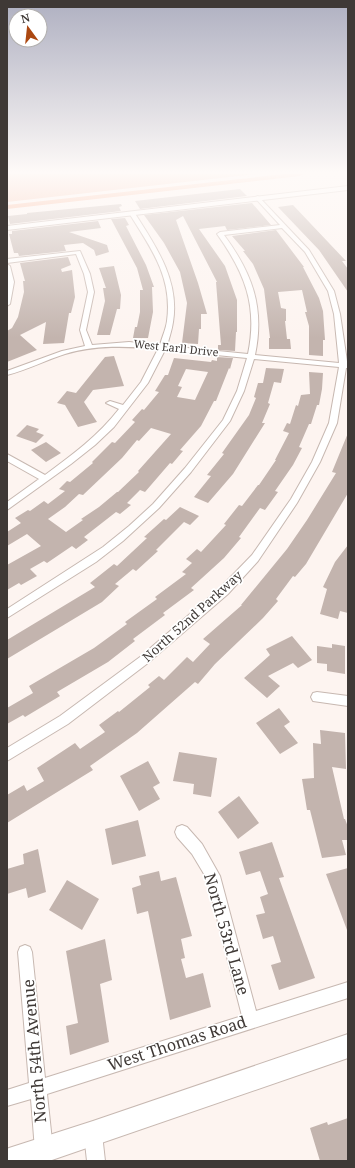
<svg xmlns="http://www.w3.org/2000/svg" width="355" height="1168" viewBox="0 0 355 1168" font-family="'Noto Serif',serif">
<style>
.green{fill:#f4b99f}
.lines{fill:none;stroke-linecap:round;stroke-linejoin:round}
.canal{fill:#f9aa87;fill-rule:evenodd}
.building{fill:#c3b4ae;fill-rule:evenodd}
.minor-casing{stroke:#c7b8b1;stroke-width:2}
.tertiary-casing{stroke:#c7b8b1;stroke-width:2}
.secondary-casing{stroke:#c7b8b1;stroke-width:2}
.minor{fill:#fff;fill-rule:evenodd}
.tertiary{fill:#fff;fill-rule:evenodd}
.secondary{fill:#fff;fill-rule:evenodd}
.labels{text-anchor:middle;stroke-width:3.5;stroke-linejoin:round;paint-order:stroke}
.far-street-label{font-size:11px;fill:#3f3936;stroke:#fff}
.street-label{font-size:13px;fill:#3f3936;stroke:#fff}
.near-street-label{font-size:16px;fill:#3f3936;stroke:#fff}
</style>
<rect width="100%" height="100%" fill="#fdf4f0"/>
<path class="green" d="M7 174H256L7 202Z"/>
<g class="lines">
<path class="canal" d="M284 174H303L300 176 7 209V205Z"/>
</g>
<path class="building" d="M240 189 247 196 140 209 135 201Z
M252 203 271 225 227 230 225 226 199 229 225 266 237 300V332H236L235 351 218 350V345H221L216 282H217L183 216 176 220 198 283 207 314H201V329H199L198 344 182 343 187 303 180 272 164 243 144 215Z
M121 204 122 206 119 207 121 211 10 224 8 216 27 214V213Z
M293 205 346 261H342L348 269V292L319 250 278 207Z
M125 218 129 225 126 226 146 265 154 287H152L153 312 148 338H133L135 327H137L140 312V290H143L137 268 111 219Z
M98 221 101 228 69 232 107 245 109 252 96 256 94 250 83 243 64 245 66 251 19 256 18 253H14L9 234H12V231Z
M276 230 304 267H303L319 298 323 311 325 340H323V356L309 355V326L305 312H307L302 290 278 292 281 308 286 309V321H285L287 339H290L291 349H269V338H270L264 289 253 264 243 251H245L232 236Z
M68 257 71 265 61 269 62 272 72 270 75 297 71 313H69L64 343 43 344 46 322 20 335 37 350 7 362V331L12 328 18 317 24 292 23 281H25L20 263Z
M114 266 121 295 120 309H117L110 335H97L105 301 103 288H106L99 268Z
M114 356 124 386 93 390 84 402 97 422 78 427 65 405 57 403 67 391 76 393 105 357Z
M217 357 233 358 230 369 229 368 216 401H214L201 426 180 450 183 451 172 464 170 463 145 492 140 490 127 503 131 505 120 514 116 512 84 537 88 540 76 549 72 546 47 563 44 561 30 569 37 576 21 585 19 583 7 590V565L41 546 27 534 7 546V532L21 523 15 518 28 510 30 511 44 501 48 504 65 491 59 489 67 481 70 482 93 463 92 462 112 442 115 443 135 422 132 420 142 409 144 410 159 392 155 391 165 375H168L174 358 211 362 212 360 217 361ZM186 369 208 372 195 400 177 397 182 387 178 386ZM151 428 171 434 138 471 139 472 118 492H117L99 507 81 519 83 520 66 532 48 519 65 507 79 494 83 495 122 458 137 440 139 441Z
M266 368 284 369 281 383 274 382 268 403 270 404 262 423H265L233 474 208 503 194 497 211 476 207 475 224 454 222 453 249 415 256 398 254 397 258 383H263Z
M309 372 323 373 322 389 319 405H317L311 424H309L299 447 302 448 293 465 275 491 278 492 265 510 260 508 239 537 241 538 224 558 191 588 194 590 163 613 165 615 133 639 135 641 108 662 57 692 60 696 25 717 23 715 7 724V708L33 693 29 686 94 648 127 624 125 622 157 599 155 597 186 574 182 572 192 563 186 559 197 549 201 552 226 525 224 524 239 505 242 506 258 485H259L276 460H275L289 433 283 431 287 423 290 424 296 405 298 406 301 395 310 394Z
M27 425 39 429 36 432 44 435 36 443 16 436Z
M348 433V493L306 564 295 577 293 576 276 599 278 601 263 618 215 664 198 684 195 682 137 733 90 766 93 770 7 823V795L24 785 27 791 44 781 37 768 75 743 80 749 105 732 99 725 118 711 119 712 150 687 148 685 159 676 164 680 187 657 193 662 210 644 203 639 242 605H241L287 549 307 520 336 473 332 472Z
M46 442 61 453 46 462 31 450Z
M180 507 199 516 190 525 184 522 156 550 158 551 136 571 133 569 115 584 119 586 102 602 7 659V640L95 587 90 583 114 564 117 566 147 538 144 537 164 519 166 520Z
M348 545V613L340 611 338 619 320 614 327 589 323 587 335 562Z
M292 636 312 660 298 668 293 663 268 676 280 686 267 698 244 678 270 655 266 649Z
M332 644 345 646V674L327 671V664L317 663V646L332 648Z
M279 708 290 722 284 726 298 743 280 754 256 723Z
M320 730 345 733 346 769 332 767 344 819H345L348 827V840H342L346 855 322 858 310 810H307L302 779 314 778 313 743 321 744Z
M179 752 217 758 211 797 193 794 194 784 173 781Z
M148 761 160 783 153 787 160 799 139 811 120 776Z
M239 796 259 823 238 839 218 812Z
M138 820 146 856 112 865 105 829Z
M272 842 284 877 279 878 315 978 279 990 271 965 281 962 273 936 263 939 256 915 265 913 260 897 268 894 260 871 246 875 239 852Z
M38 849 46 892 28 898 26 888 7 894V869L24 864 23 854Z
M348 868V930H347L326 874Z
M159 871 161 881 176 877 192 936 181 939 185 958 181 959 186 978 203 973 211 1007 170 1020 148 911 137 914 132 888 141 885 139 876Z
M67 880 99 899 82 930 49 910Z
M105 939 112 980 100 984 109 1042 70 1055 66 1026 78 1023 66 951Z
M348 1118V1161H320L310 1128 327 1122 328 1125Z"/>
<g class="lines">
<g class="minor-casing">
<path id="minor" d="M258 196 309 250 334 291 340 314 348 368H346L337 423 320 462 297 503 258 561 228 594 148 663 68 724 7 761V748L60 716 140 657 220 588 252 555 291 499 312 462 329 423 339 367 254 359 244 391 230 421 191 472 159 508 123 541 96 562 7 618V609L103 547 129 526 153 504 185 468 223 420 237 391 247 358 165 350 148 383 114 427 95 445 71 464 7 510V502L39 479 7 461V454L45 475C72 455 98 436 119 409L106 403 110 401 123 405 141 382 158 349C127 346 95 345 65 354 46 360 27 370 7 375V371L62 351 85 346 80 330 88 292 84 274 76 254 7 263V259L80 251 90 274 94 292 86 330 92 345 129 342 160 345C162 337 166 329 167 321 173 278 151 248 129 213L134 212C155 245 180 280 173 322 172 330 169 338 167 346L248 354C258 306 245 273 217 234L220 232 280 225 256 199V197ZM282 228 305 252 328 291 334 314 339 363 255 355C265 307 252 273 224 235Z
M7 264 10 266 14 282 10 304 7 306Z
M317 692 348 696V706L313 701 311 697 313 693Z
M182 825 187 827 202 844 220 876 256 1011 348 982V998L47 1094 53 1150 50 1156 44 1159 38 1156 35 1150 31 1099 7 1106V1090L29 1083 18 952 20 947 25 945 30 947 32 952 45 1078 242 1016 207 879 192 854 177 837 175 832 177 827Z
M93 1125 99 1128 102 1134 105 1161H87L84 1134 87 1128Z"/>
</g>
<g class="tertiary-casing">
<path id="tertiary" d="M348 186V190L7 230V226Z"/>
</g>
<g class="secondary-casing">
<path id="secondary" d="M348 1034V1058L49 1161H7V1149L9 1148 93 1121Z"/>
</g>
<use href="#minor" class="minor"/>
<use href="#tertiary" class="tertiary"/>
<use href="#secondary" class="secondary"/>
</g>
<linearGradient id="sky" x2="0" y2="1"><stop stop-color="#afb0c1"/><stop offset="0.51" stop-color="#fefaf8"/><stop offset="1" stop-color="#fefaf8" stop-opacity="0"/></linearGradient>
<rect width="355" height="338" fill="url(#sky)"/>
<g class="labels">
<g class="far-street-label">
<text transform="translate(176 348) rotate(6)" y="4">West Earll Drive</text>
</g>
<g class="street-label">
<text transform="translate(192 616) rotate(-42)" y="5">North 52nd Parkway</text>
</g>
<g class="near-street-label">
<text transform="translate(227 934) rotate(74)" y="6">North 53rd Lane</text>
<text transform="translate(177 1043) rotate(-18)" y="6">West Thomas Road</text>
<text transform="translate(34 1051) rotate(-95)" y="6">North 54th Avenue</text>
</g>
</g>
<rect width="355" height="1168" fill="none" stroke="#3f3936" stroke-width="16"/>
<g transform="translate(28 28) rotate(345)"><circle r="19" fill="#ffffff" stroke="#b2b0af"/>
<path d="M0-3L7 15L0 10L-7 15Z" fill="#ac4811"/>
<text y="-6" font-size="11" font-weight="bold" text-anchor="middle" fill="#3f3936">N</text>
</g>
</svg>
